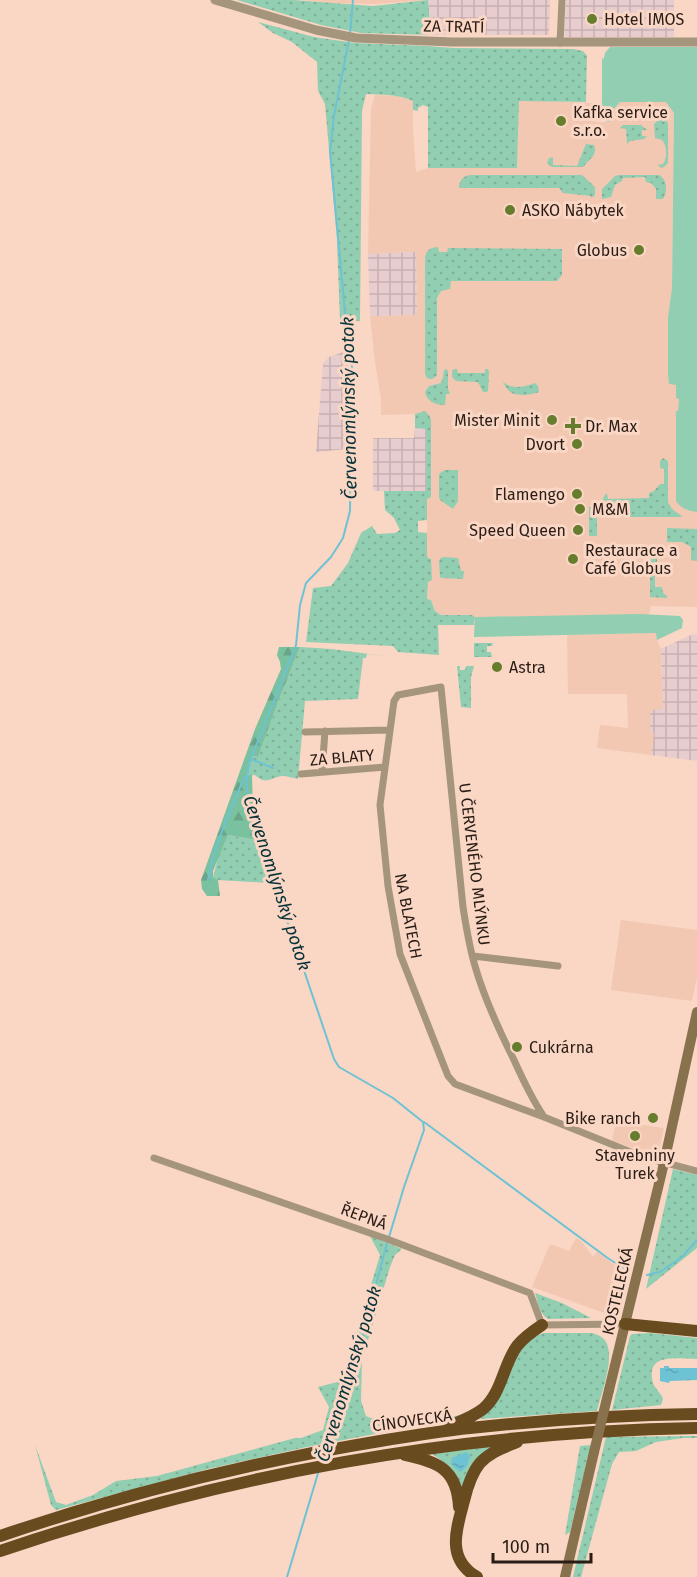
<svg xmlns="http://www.w3.org/2000/svg" width="697" height="1577" viewBox="0 0 697 1577" font-family="'Fira Sans',sans-serif">
<style>
.built{fill:#f2c8b2}
.industrial{fill:url(#industrial-grid)}
.grass{fill:url(#grass-dots)}
.forest{fill:url(#forest-firs)}
.green{fill:#92ceb1}
.water{fill:url(#water-ripples)}
.lines{fill:none;stroke-linecap:round;stroke-linejoin:round}
.stream{stroke:#6dc2d4;stroke-width:2}
.minor{stroke:#a5957d;stroke-width:7}
.tertiary{stroke:#a5957d;stroke-width:9}
.secondary{stroke:#88714d;stroke-width:10}
.trunk{stroke:#684c20;stroke-width:12}
.secondary-bridge{stroke:#88714d;stroke-width:10}
.poi-dot{fill:#677d2e;stroke:#fad6c4;stroke-width:2}
.labels{text-anchor:middle;stroke-width:6;stroke-linejoin:round;paint-order:stroke}
.poi-label{font-size:16px;fill:#291c15;stroke:#fad6c4;text-anchor:start}
.street-label{font-size:16px;fill:#291c15;stroke:#fad6c4}
.water-label{font-size:18px;font-style:italic;fill:#073239;stroke:#fad6c4}
</style>
<defs>
<pattern id="industrial-grid" width="8" height="8" patternUnits="userSpaceOnUse" patternTransform="scale(1.5)"><rect width="8" height="8" fill="#e8cdcf"/><path d="M0 4h8M4 0v8" fill="none" stroke="#c7afb1"/></pattern>
<pattern id="grass-dots" width="8" height="8" patternUnits="userSpaceOnUse" patternTransform="scale(1.5)"><rect width="8" height="8" fill="#92ceb1"/><path d="M2 2h.1M6 6h.1" fill="none" stroke="#7eb097" stroke-width="1.8" stroke-linecap="round"/></pattern>
<pattern id="forest-firs" width="22" height="20" patternUnits="userSpaceOnUse" patternTransform="scale(1.5)"><rect width="22" height="20" fill="#7ac1a0"/><path d="M5 1l3.5 6h-7zM16 11l3.5 6h-7z" fill="#6aa589"/></pattern>
<pattern id="water-ripples" width="26" height="14" patternUnits="userSpaceOnUse" patternTransform="scale(1.5)"><rect width="26" height="14" fill="#6dc2d4"/><path d="M2 4q2-2 4 0t4 0M15 11q2-2 4 0t4 0" fill="none" stroke="#5ea6b5"/></pattern>
</defs>
<rect width="100%" height="100%" fill="#fad6c4"/>
<path class="built" d="M303 0H429L376 4 331 3Z
M375 95 399 96 413 101V130L416 172 428 168H517L519 100 591 103 594 104 596 122H609V110H613L620 102H666L674 113 672 288 668 317V375L669 384 676 385V398H679L678 411 676 412V501L697 512V607L651 606 649 615 475 617 472 615H441L435 611 431 600H427L430 557H427V499L431 420 425 411 415 414 381 415V399L375 362 370 316 417 315V302L416 252 368 254 371 109Z
M656 633 657 640 661 649 663 709 654 732 651 755 597 748 600 725 628 728 627 694H568L567 635Z
M621 920 697 930V977L692 1001 611 990Z
M616 1121 664 1128 658 1154H652L612 1141Z
M576 1238 581 1241 593 1257 597 1252 619 1268 614 1284 622 1294 615 1307 604 1313 532 1287 550 1244 569 1251Z"/>
<path class="industrial" d="M428 0H550L549 35H431Z
M566 0H674V37H567L564 35Z
M416 252 417 315 370 316 368 254Z
M346 351 348 352 347 449 316 452 323 363 329 357Z
M415 428 426 429V491H373V438H414Z
M693 634H697V761L651 755 654 733 650 732V712L655 709H663L661 649Z"/>
<path class="grass" d="M237 0H293L373 6 428 0 431 35 361 33 321 25Z
M258 22 314 37 355 43 427 46 454 48 573 49 583 51 587 56 586 102 519 101 517 168H428V107L423 105 418 108V111L413 110V101C398 94 382 95 366 94L362 111 360 321 340 320 337 240 325 104 318 91 317 62 292 42 273 33Z
M660 119H665L668 123V163L664 167 661 168 658 165 663 164C668 156 667 146 662 140L655 138 654 124 657 121H660Z
M623 125H641L647 130H642V136H647L644 139 630 141 627 144 626 129 620 128Z
M586 144 594 145C598 155 589 160 583 167H552L547 163 549 158 553 157V165L577 166Z
M470 175H582L595 187V195L591 198V196L563 193 559 188H459C459 181 463 176 470 175Z
M619 175H659C667 179 668 192 663 199H656V189L651 183 646 182 645 177 623 178 622 181 615 185 611 197 602 199V189L615 176Z
M438 247 439 252H447L448 248 562 249V275L557 281H451L450 289 441 291 437 298V375C434 379 431 380 427 378L425 374V257C427 249 430 248 438 247Z
M446 369 448 371V389L450 394H446L445 405C436 405 427 402 425 392L429 386 441 383 443 377 444 370Z
M455 369H457L458 373H485V369H488L489 372 488 391 486 392H483L479 384 477 382 456 381 452 377V371Z
M503 382C513 390 524 387 535 383L538 386 539 392C532 395 515 397 509 391 507 389 504 384 503 382Z
M425 411 429 415 431 420V496L430 498 427 499V520L418 521V532L427 533V557L431 559 432 580 428 582 427 599 431 600 435 611 441 615H472L475 617 474 625H438L439 655 398 652 393 646 306 642 313 588 331 586 348 563 361 533 372 526 377 534 395 533 400 530 394 518 385 510 384 491H426V429L415 428V414Z
M663 458 668 461V502L672 509 683 517H609C601 513 600 498 607 493L608 499 649 498V493L654 491 660 484H664V469L660 468V461Z
M445 470H458V501L453 509 440 500 439 497V475L440 473Z
M589 507H597V536H589Z
M667 528 697 529V561L691 560V547L682 542H667Z
M444 557 458 558 461 571H464L463 579 442 578 440 577 439 561 441 558Z
M657 557V563H655V587H662L663 593 667 596V598L650 597V563L652 558Z
M474 643H493L492 646H487V652H491L492 657H474Z
M300 647 331 649 385 656 367 654 366 658H363L358 699 305 701 298 779C293 778 287 776 283 776 270 777 267 786 255 775L246 776 252 756 258 757 278 702Z
M457 666H460V670H465L466 666H474L471 677V708L461 707Z
M228 835 263 841 278 885 270 883 218 880 213 877 218 858Z
M673 1169 697 1175V1248L646 1289Z
M370 1236 402 1249 395 1255 390 1267 362 1360 361 1401 366 1416C388 1427 436 1419 461 1415L458 1418 307 1447 208 1469 56 1510 51 1505 35 1445 56 1502 66 1505 93 1495 116 1481 157 1476 295 1438H301L323 1430 329 1407 318 1387 341 1381 355 1336 356 1335 380 1255Z
M535 1293 562 1303 591 1318 548 1319C539 1313 538 1303 535 1293Z
M544 1333H592C599 1335 605 1338 607 1344 614 1361 601 1394 597 1411L480 1419 496 1403 520 1348 532 1337Z
M650 1333 697 1338V1359C677 1359 645 1352 653 1383 655 1389 661 1393 663 1399L661 1405 612 1410 630 1336 632 1334Z
M697 1436V1438H683L656 1442 636 1451 619 1452 612 1464 581 1577H573L606 1437Z
M591 1445 570 1532 565 1535 580 1446Z
M494 1446 463 1488H461C456 1471 446 1463 432 1454Z"/>
<path class="forest" d="M279 647H300L278 702 258 757 252 756 246 776 252 775 253 813 263 841 228 835 213 871V877L218 880 220 896H207L202 889 201 880 255 729 281 669 280 662 277 655Z"/>
<path class="green" d="M610 47H697V512C689 511 681 509 676 501V411H678L679 399 676 398V385L669 384 668 375V317L672 288 674 113 666 102H620L613 110 609 111V122L605 121V111L602 108V59L604 58 605 53Z
M639 614 680 616 683 620 682 628 657 640 656 633 474 637 475 617Z"/>
<path class="water" d="M664 1366H669V1368H697V1380L670 1381 669 1383 660 1381V1368H664Z
M466 1452 470 1456 467 1466 461 1472 455 1468 451 1463 452 1458Z"/>
<g class="lines">
<path class="stream" d="M350 34 353 0
M251 759 273 768
M208 880C214 845 230 813 243 780L246 776
M424 1122 609 1259 627 1270
M647 1275 660 1272 682 1257 697 1240
M327 1445 345 1385 359 1349 386 1247 404 1187 424 1130 423 1122 393 1098 339 1067 334 1059 249 808C246 793 246 779 249 764L296 645 300 605 306 583 331 557 343 538 350 511 352 349 345 312 330 151 334 116 349 40
M287 1577 319 1470"/>
<path class="minor" d="M560 43 562 0
M305 732 390 730
M322 772 325 731
M301 774 385 767
M473 956 558 966
M544 1117C532 1099 523 1080 514 1060 499 1030 484 998 475 966 469 946 466 926 463 907L441 687 398 695 394 701 380 805 388 886 400 954 448 1076 455 1084 544 1117 643 1157 697 1171
M154 1158 387 1239 530 1293 542 1325 625 1324"/>
<path class="tertiary" d="M215 0 316 30 356 38 452 42H697"/>
<path class="secondary" d="M609 1390 664 1163 697 1012
M565 1577 594 1452"/>
<path class="trunk" d="M625 1324 697 1331
M449 1426C461 1421 473 1417 483 1409 502 1393 503 1365 517 1346 524 1337 533 1331 542 1325
M405 1455C438 1462 457 1469 459 1507
M0 1536C124 1494 250 1462 380 1441 410 1436 440 1431 470 1428 545 1420 621 1415 697 1414
M0 1551C228 1474 456 1432 697 1428
M477 1577C446 1559 456 1530 464 1501 467 1488 471 1474 480 1463 490 1452 503 1448 517 1442"/>
<path class="secondary-bridge" d="M594 1452 609 1390"/>
</g>
<g class="poi-dot">
<circle cx="592" cy="19" r="6"/>
<circle cx="561" cy="121" r="6"/>
<circle cx="510" cy="210" r="6"/>
<circle cx="639" cy="250" r="6"/>
<circle cx="552" cy="420" r="6"/>
<path d="M570 417h6v6h6v6h-6v6h-6v-6h-6v-6h6z"/>
<circle cx="577" cy="444" r="6"/>
<circle cx="577" cy="494" r="6"/>
<circle cx="580" cy="509" r="6"/>
<circle cx="578" cy="530" r="6"/>
<circle cx="573" cy="559" r="6"/>
<circle cx="497" cy="667" r="6"/>
<circle cx="517" cy="1047" r="6"/>
<circle cx="653" cy="1118" r="6"/>
<circle cx="635" cy="1136" r="6"/>
</g>
<g class="labels">
<g class="poi-label">
<text x="604" y="25">Hotel IMOS</text>
<text x="573" y="118">Kafka service<tspan x="573" dy="18">s.r.o.</tspan></text>
<text x="522" y="216">ASKO Nábytek</text>
<text x="627" y="256" text-anchor="end">Globus</text>
<text x="540" y="426" text-anchor="end">Mister Minit</text>
<text x="585" y="432">Dr. Max</text>
<text x="565" y="450" text-anchor="end">Dvort</text>
<text x="565" y="500" text-anchor="end">Flamengo</text>
<text x="592" y="515">M&amp;M</text>
<text x="566" y="536" text-anchor="end">Speed Queen</text>
<text x="585" y="556">Restaurace a<tspan x="585" dy="18">Café Globus</tspan></text>
<text x="509" y="673">Astra</text>
<text x="529" y="1053">Cukrárna</text>
<text x="641" y="1124" text-anchor="end">Bike ranch</text>
<text x="635" y="1161" text-anchor="middle">Stavebniny<tspan x="635" dy="18">Turek</tspan></text>
</g>
<g class="street-label">
<text transform="translate(454 26) rotate(1)" y="6">ZA TRATÍ</text>
<text transform="translate(342 757) rotate(-5)" y="6">ZA BLATY</text>
<text transform="translate(475 864) rotate(83)" y="6">U ČERVENÉHO MLÝNKU</text>
<text transform="translate(409 916) rotate(79)" y="6">NA BLATECH</text>
<text transform="translate(364 1216) rotate(20)" y="6">ŘEPNÁ</text>
<text transform="translate(617 1291) rotate(-77)" y="6">KOSTELECKÁ</text>
<text transform="translate(412 1420) rotate(-8)" y="6">CÍNOVECKÁ</text>
</g>
<g class="water-label">
<text transform="translate(349 408) rotate(-91)" y="6">Červenomlýnský potok</text>
<text transform="translate(277 883) rotate(72)" y="6">Červenomlýnský potok</text>
<text transform="translate(349 1374) rotate(-73)" y="6">Červenomlýnský potok</text>
</g>
</g>
<path d="M493 1553v9h98v-9" fill="none" stroke="#291c15" stroke-width="3"/>
<text x="502" y="1553" font-size="18" fill="#291c15" stroke="#fad6c4" stroke-width="4.5" paint-order="stroke">100 m</text>
</svg>
